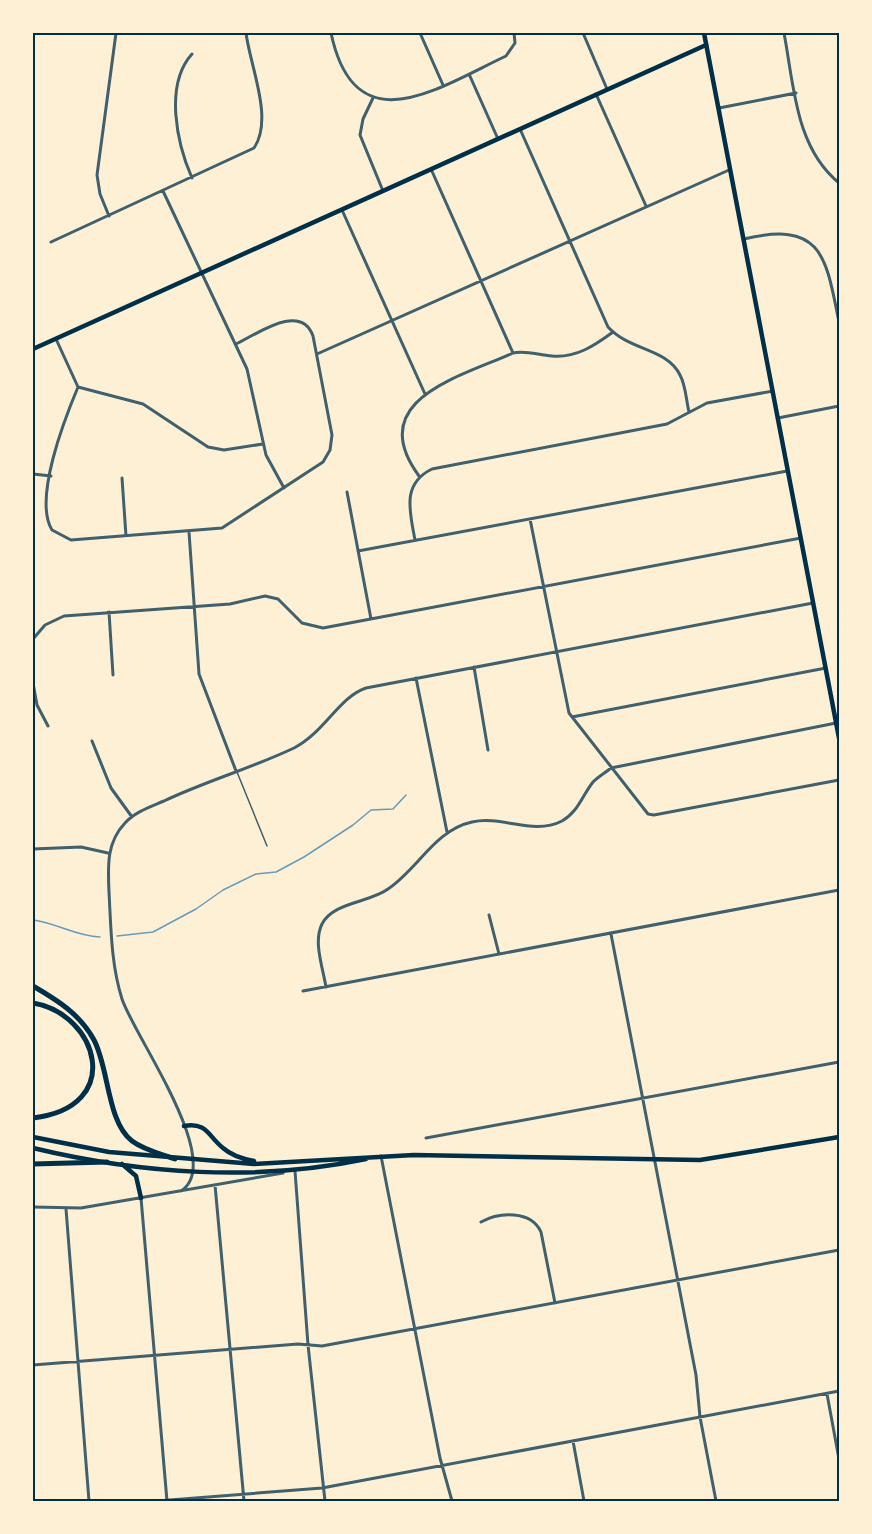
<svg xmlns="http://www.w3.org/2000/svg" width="872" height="1534" viewBox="0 0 872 1534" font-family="'IBM Plex Sans',sans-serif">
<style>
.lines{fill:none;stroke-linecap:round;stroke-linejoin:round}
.stream{stroke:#669bbc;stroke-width:1.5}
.service{stroke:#3f606c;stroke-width:1.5}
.minor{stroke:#3f606c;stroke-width:3}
.secondary{stroke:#003049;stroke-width:4.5}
.primary{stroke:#003049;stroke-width:4.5}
.motorway{stroke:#003049;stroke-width:5}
.neatline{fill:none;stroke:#003049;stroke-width:2}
</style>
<rect width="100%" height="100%" fill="#fdf0d5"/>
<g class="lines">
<path class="stream" d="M33 920C57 923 75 936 100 937
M117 936 153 932 196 909 223 890 256 874 276 872 304 857 353 825 371 810 393 809 406 795"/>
<path class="service" d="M237 772 267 846"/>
<path class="minor" d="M331 33C355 146 438 88 506 56L515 43 514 33
M420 33 443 85
M583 33 607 89
M784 33C794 85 795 147 839 183
M469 74 498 139
M596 94 646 206
M373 98 363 119 360 135 383 191
M719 108 796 93
M520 129 608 327C630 351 667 348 680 375 686 386 686 400 689 412
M431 169 513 353
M192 178C177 144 164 85 192 54
M163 191 247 369 266 455 284 488
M342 210 425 394
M109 216 100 194 97 175 116 33
M744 239C823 220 826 258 839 322
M51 242 254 148C274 119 250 66 246 33
M56 339 78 387C65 418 33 499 52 530L71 540 222 528 323 462 330 450 332 435 313 336C301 302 257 334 236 344
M317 354 729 170
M78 387 143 404 208 447 224 450 263 444
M778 418 839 406
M33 474 51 476
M419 476C363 400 460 377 513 353 526 350 538 355 552 356 576 358 594 346 613 332
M122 478 126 536
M347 492 371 619
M530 519 569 713 648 814 654 815 839 780
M189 532 199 674 236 771
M415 540C410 512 401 484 432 469L667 424 707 403 773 391
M358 551 787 471
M109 612 113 675
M33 639 45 625 64 616 230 604 265 596 278 599 302 623 323 628 801 538
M474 667 488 750
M416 678 447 832
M33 683 37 705 48 726
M572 717 826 668
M92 741 111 788 132 817
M33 849 81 847 108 853
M489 915 499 954
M611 934 696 1375 700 1417 716 1501
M326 987C323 968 313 942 322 924 333 902 369 903 388 889 418 869 435 830 472 822 502 815 533 836 562 821 578 812 582 796 593 782 598 777 605 773 611 768L836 723
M303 991 839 890
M426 1138 839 1062
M381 1156 440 1458 452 1501
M295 1171 308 1345 325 1501
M215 1185 244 1501
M181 1191C226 1162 134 1036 122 999 111 964 111 928 109 892 108 867 106 843 125 823 135 812 150 807 164 801 206 781 252 768 294 748 325 732 339 697 366 688L813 603
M141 1198 167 1501
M33 1207 81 1208 283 1173
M66 1209 89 1501
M481 1222C499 1212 531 1210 541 1232L555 1303
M33 1365 298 1344 322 1346 839 1250
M827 1394 839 1459
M573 1441 584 1501
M157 1501 322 1488 839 1391"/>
<path class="secondary" d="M33 349 706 45
M184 1126C207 1122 208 1136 223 1148 232 1156 243 1159 254 1161
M33 1137 109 1152 254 1164 414 1155 700 1160 839 1137
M33 1148C141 1174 257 1182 366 1159
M122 1164 136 1176 141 1198"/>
<path class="primary" d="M704 33 839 738"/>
<path class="motorway" d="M33 986C57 1000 80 1014 94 1040 109 1068 107 1122 132 1141 144 1150 161 1154 175 1159
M33 1003C98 1014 126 1107 33 1118
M33 1164 107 1162"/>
</g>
<rect width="872" height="1534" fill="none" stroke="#fdf0d5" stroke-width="69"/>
<rect x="34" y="34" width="804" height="1466" class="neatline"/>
</svg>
